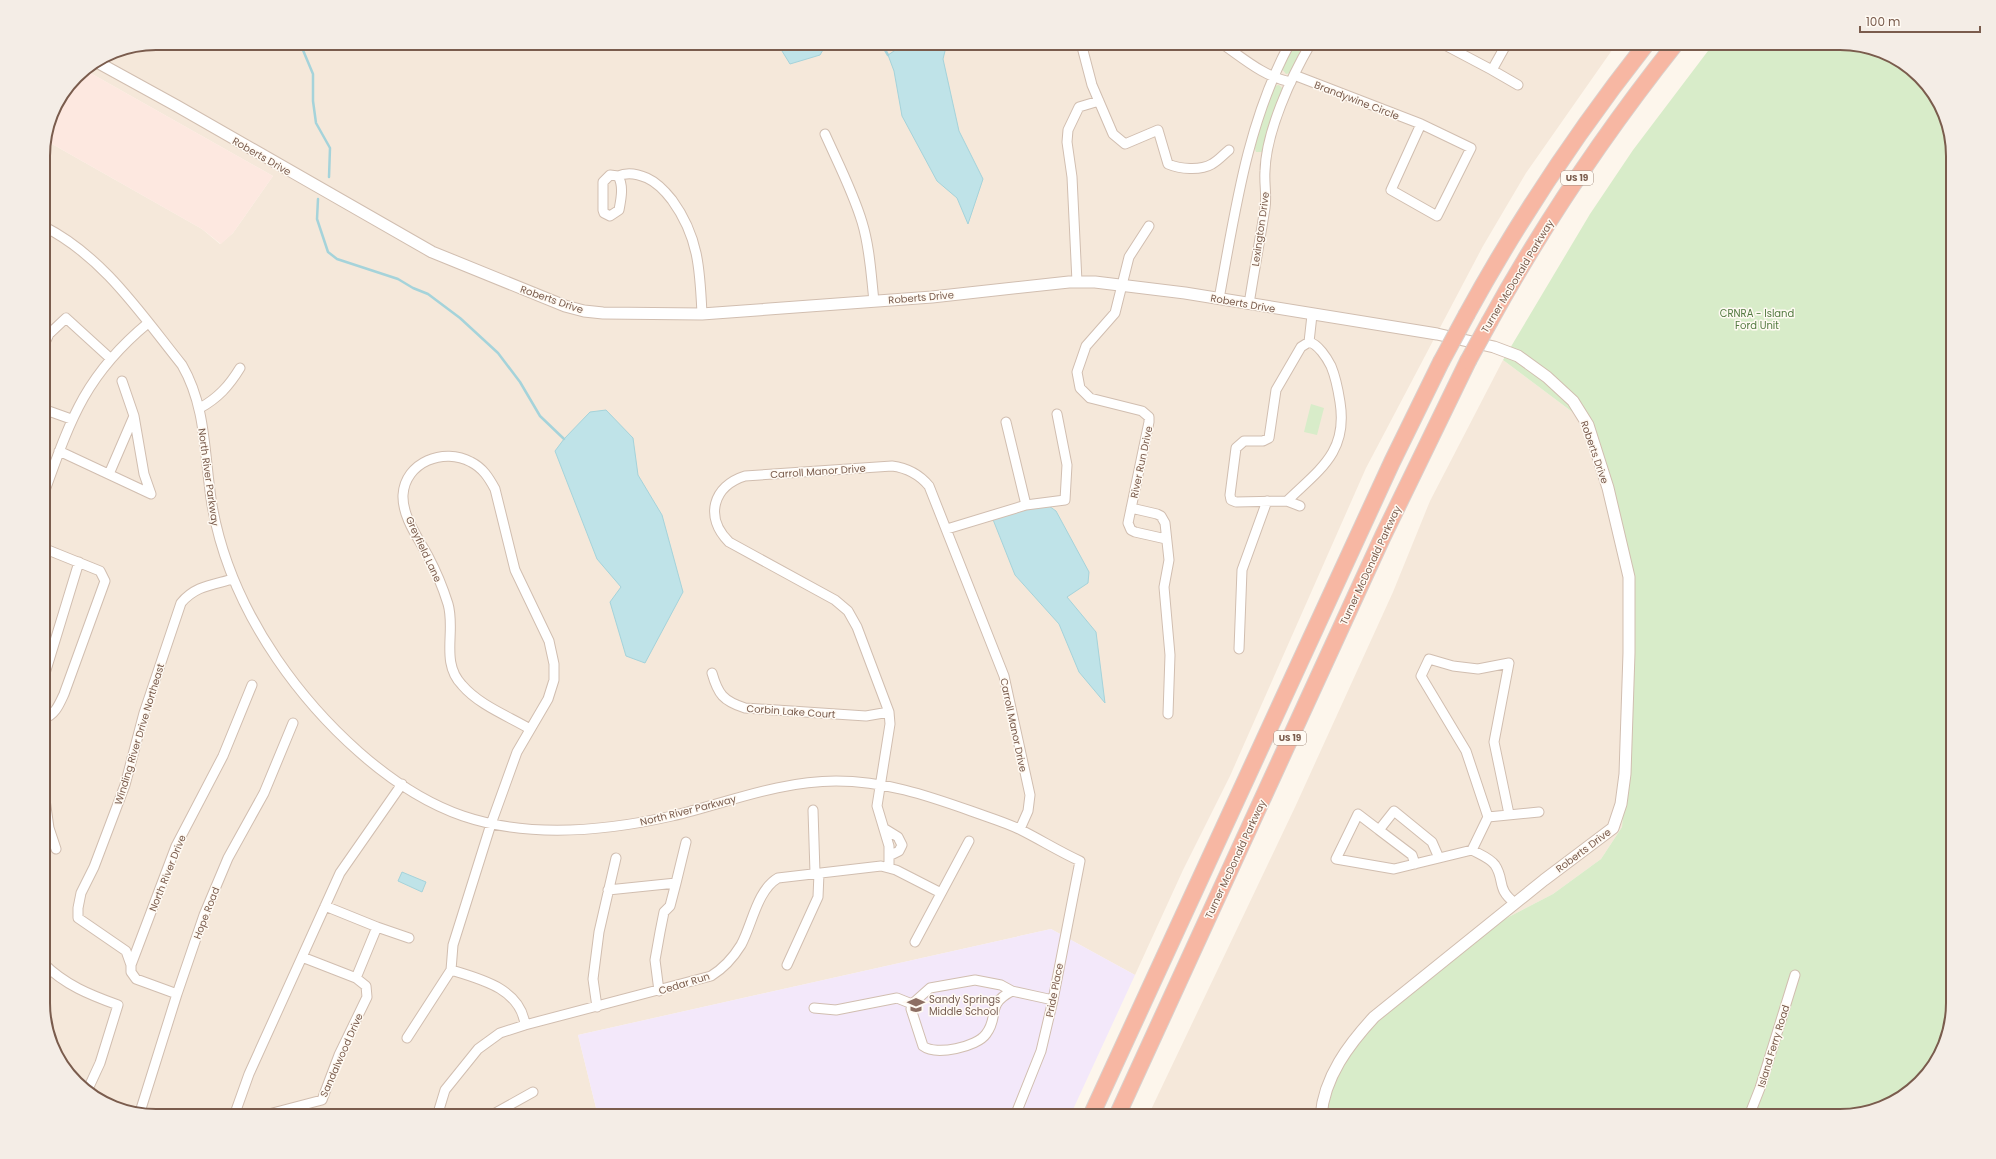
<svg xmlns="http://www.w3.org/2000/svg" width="1996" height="1159" viewBox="0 0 1996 1159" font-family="Poppins,sans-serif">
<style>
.residential{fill:#f5e8da}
.commercial{fill:#fde8e0}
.education{fill:#f3e8fa}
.green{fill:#d8ecc9}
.water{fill:#bfe3e8;stroke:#a5d3da}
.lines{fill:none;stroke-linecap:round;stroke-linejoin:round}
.stream{stroke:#a5d3da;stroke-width:2.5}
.minor-casing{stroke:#d1beb0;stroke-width:11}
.tertiary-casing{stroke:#d1beb0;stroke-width:13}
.motorway-casing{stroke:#dad1cd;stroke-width:18}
.minor{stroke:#fff;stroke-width:9}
.tertiary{stroke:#fff;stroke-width:11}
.motorway{stroke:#f7b7a3;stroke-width:16}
.motorway-bridge-casing{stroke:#dad1cd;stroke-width:18;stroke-linecap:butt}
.motorway-bridge{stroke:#f7b7a3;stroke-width:16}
.labels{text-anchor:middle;stroke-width:3;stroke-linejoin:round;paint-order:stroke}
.shield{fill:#fffaf3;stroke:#a28b7f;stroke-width:1}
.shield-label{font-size:9px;font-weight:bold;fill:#7a5c4d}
.street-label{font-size:10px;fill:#7a5c4d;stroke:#fffaf3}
.park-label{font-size:10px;fill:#537a41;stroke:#fffaf3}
.education-label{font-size:10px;fill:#785e54;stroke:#fffaf3;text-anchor:start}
.rim{fill:none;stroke:#7a5c4d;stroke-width:2}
</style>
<rect width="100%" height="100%" fill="#fdf6ec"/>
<path class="residential" d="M156 43H1617L1526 173 1483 246 1366 468 1230 776 1183 870 1135 975 1051 929 578 1035 598 1116H156L100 1101 58 1060 43 1010V149L45 140 202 229 220 244 233 233 273 176 85 70 113 52Z
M1503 360 1595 429 1630 566 1626 779 1622 827 1601 859 1553 894 1474 935 1324 1116H1148L1296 805 1393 592 1430 501Z"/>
<path class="commercial" d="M85 70 273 176 233 233 221 244 202 229 45 140 52 112 76 76Z"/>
<path class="education" d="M1051 929 1135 975 1070 1116H598L578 1035Z"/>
<path class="green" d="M1295 43H1307L1293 70 1290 73 1286 74 1282 69Z
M1714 43H1840L1896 58 1938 99 1953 149V1003L1938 1059 1897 1101 1840 1116H1324L1326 1093 1347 1046 1474 935 1553 894 1601 859 1622 827 1626 779 1630 566 1595 429 1503 360 1590 214 1633 150Z
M1279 85 1283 89 1264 149 1262 152H1256C1250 138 1268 101 1274 86Z
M1311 404 1324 408 1317 435 1304 432Z"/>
<path class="water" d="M782 43H827L820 55 790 64 782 51Z
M906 43H947L943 59 959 131 983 179 968 224 957 198 937 181 902 116 894 71 888 55Z
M606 410 633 438 638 475 662 515 683 592 645 663 626 656 610 602 621 587 597 559 555 451 564 439 590 412Z
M1046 504 1056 511 1089 572 1088 583 1067 597 1096 632 1105 703 1079 672 1059 624 1015 575 992 517Z
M402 872 426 882 422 892 398 881Z"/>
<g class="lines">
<path class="stream" d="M300 43 313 74V101L316 123 330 148 329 177
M881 43 888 55
M318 199 317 219 328 252 337 259 398 279 413 288 428 294 460 318 498 353 520 382 540 416 564 439"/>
<g class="minor-casing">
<path id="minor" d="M1081 43 1092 85 1113 134 1125 144 1158 130 1168 164C1180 169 1200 171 1212 164 1218 161 1224 154 1229 150
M1221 43C1243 58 1264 77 1291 82
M1441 43 1492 70 1518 85
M1492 70 1507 43
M1294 75 1421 124 1391 190 1437 216 1471 148 1421 124
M825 134C838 163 853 192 862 222 870 248 871 275 874 301
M610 175 618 176C624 186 621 199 619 210L610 216 604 213 603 210V182Z
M618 176C627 172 638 174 647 178 658 183 665 191 672 200 699 237 700 271 702 314
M43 226C103 256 141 314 182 365 207 408 204 457 212 505 222 562 245 612 277 659 320 722 390 791 463 816 528 838 606 831 672 816 727 803 779 781 836 781 884 781 926 795 971 811 987 817 1005 822 1021 830 1041 840 1060 852 1080 861L1053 1000 1041 1051 1015 1116
M1149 226 1129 257 1115 313 1086 346 1077 372 1080 388 1090 398 1142 411 1149 417V422L1128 523 1131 530 1135 532 1166 539
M1077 282 1072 177 1067 142 1068 130 1079 107 1099 101
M1219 299C1235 212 1247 122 1290 43
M1249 304C1254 272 1260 240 1265 208 1267 195 1264 184 1265 171 1266 132 1291 77 1311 43
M1309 342 1312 315
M43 347 49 334 66 318 111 359
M200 408C218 398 229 386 240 368
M43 409 71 419
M59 451 151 494 144 474 134 416 122 381
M109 474 134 416
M43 496C70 421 84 376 148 323
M1287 501C1320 469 1348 452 1340 402 1338 389 1336 378 1331 366 1327 358 1318 344 1309 342L1301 347 1276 390 1269 438 1263 441H1244L1236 448 1230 495 1231 500 1236 502 1287 501 1300 506
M1026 505 1065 500 1067 465 1057 414
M1131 508 1157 514 1161 516 1165 523 1169 560 1164 587 1170 655 1168 714
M947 529 1026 505 1006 422
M43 548 100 571 105 581 64 694C59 705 55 715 43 719
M1239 649 1242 570 1267 501
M712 673C718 694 723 701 745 708L866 716 889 712
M43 680 79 562
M43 785 49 828 56 849
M813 810 815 873
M1488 817 1539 812
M885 829 898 837 902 845 899 851 889 856
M1379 830 1358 814 1336 859 1394 869 1472 850C1479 854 1490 858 1495 865 1505 880 1496 889 1515 903
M1472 850 1488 817 1466 751 1421 676 1429 659 1453 666 1478 669 1509 663 1494 742 1509 814
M1415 864 1412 855 1379 830 1394 811 1432 842 1439 858
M889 868V846L877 806 890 724 889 712 857 627 848 611 835 600 729 542C704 517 713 486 745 476L892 466C908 468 919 474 929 486L1004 676 1030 795 1028 811 1020 829
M608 890 676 883
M325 906 377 927 409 938
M915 942 969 841
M43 963C65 985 90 995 118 1005L100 1063 88 1089
M131 965 126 951 78 918V908L81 893 94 867 125 785 144 713 181 603C195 586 212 585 233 579
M787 965 818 897 819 873
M356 978 377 927
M659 991 655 960 660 932 664 912 670 906 676 883 686 842
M1012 991C985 1005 1000 1016 986 1034 977 1047 936 1056 923 1046L911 1009 912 1004 930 988 975 980 1001 985 1012 991 1053 1000
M177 994 136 979 131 972V965L176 846 223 756 252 685
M597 1007 593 979 599 932 616 858
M814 1008 836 1010 897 998 912 1004
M525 1025 711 976C724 968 733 958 741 945 752 925 757 890 778 878L881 866 896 870 941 893
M407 1038 451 970 453 945 491 824 517 752 548 699 554 680V664L549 641 515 570 495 489C489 478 483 468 471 462 444 447 405 462 403 495 402 517 419 539 428 556 436 571 443 588 448 604 456 631 440 662 462 685 479 705 508 716 530 729
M140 1112 177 994 204 915 228 858 264 793 293 723
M234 1116 249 1074 340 873 402 784
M261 1116 322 1100 339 1055 367 997 366 986 356 978 302 957
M439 1116 438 1113 445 1090 478 1049 500 1033 525 1025C521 989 481 979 451 970
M490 1116 533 1092
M1749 1116 1760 1088 1795 975"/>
</g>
<g class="tertiary-casing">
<path id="tertiary" d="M97 62 177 106 432 252 565 306 584 311 603 313 702 314 932 297 1069 282H1095L1185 293 1437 334 1494 347 1518 356 1547 377 1573 401 1588 425 1608 488 1629 577V653L1625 774 1621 804 1613 828 1544 880 1374 1017C1349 1044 1324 1077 1321 1116"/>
</g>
<g class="motorway-casing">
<path id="motorway" d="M1467 314C1519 219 1580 128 1647 43
M1490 321C1544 223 1607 130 1676 43
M1091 1116 1392 462 1441 362
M1117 1116 1383 536 1468 361"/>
</g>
<use href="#minor" class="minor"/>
<use href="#tertiary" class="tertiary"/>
<use href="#motorway" class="motorway"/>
<g class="motorway-bridge-casing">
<path id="motorway-bridge" d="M1468 361 1490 321
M1441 362 1467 314"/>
</g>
<use href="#motorway-bridge" class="motorway-bridge"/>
</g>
<defs>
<g id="school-bare" transform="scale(1.38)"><path d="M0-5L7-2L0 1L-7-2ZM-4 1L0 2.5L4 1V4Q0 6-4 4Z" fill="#8d6e63" stroke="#fffaf3" stroke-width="2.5" paint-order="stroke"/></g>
</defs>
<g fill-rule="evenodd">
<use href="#school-bare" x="916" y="1005"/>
</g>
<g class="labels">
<g class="shield">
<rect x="1561" y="171" width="32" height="14" rx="3"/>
<rect x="1274" y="731" width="32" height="14" rx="3"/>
</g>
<g class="shield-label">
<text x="1577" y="181">US 19</text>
<text x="1290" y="741">US 19</text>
</g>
<g class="street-label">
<text transform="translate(1357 100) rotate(21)" y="4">Brandywine Circle</text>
<text transform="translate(262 156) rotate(30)" y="4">Roberts Drive</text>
<text transform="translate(1260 229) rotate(-82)" y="4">Lexington Drive</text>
<text transform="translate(1517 276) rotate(-59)" y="4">Turner McDonald Parkway</text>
<text transform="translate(921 297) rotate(-5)" y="4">Roberts Drive</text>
<text transform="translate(552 299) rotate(19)" y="4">Roberts Drive</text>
<text transform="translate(1243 303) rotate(10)" y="4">Roberts Drive</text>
<text transform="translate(1595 452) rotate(71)" y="4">Roberts Drive</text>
<text transform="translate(1141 462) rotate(-78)" y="4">River Run Drive</text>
<text transform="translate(818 471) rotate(-4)" y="4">Carroll Manor Drive</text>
<text transform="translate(209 477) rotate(82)" y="4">North River Parkway</text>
<text transform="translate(424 549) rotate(65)" y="4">Greyfield Lane</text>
<text transform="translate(1370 565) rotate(-65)" y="4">Turner McDonald Parkway</text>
<text transform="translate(791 711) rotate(4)" y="4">Corbin Lake Court</text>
<text transform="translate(1014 725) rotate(78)" y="4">Carroll Manor Drive</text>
<text transform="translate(139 734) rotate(-73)" y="4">Winding River Drive Northeast</text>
<text transform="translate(688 810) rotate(-14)" y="4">North River Parkway</text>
<text transform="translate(1583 850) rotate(-37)" y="4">Roberts Drive</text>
<text transform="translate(1235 859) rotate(-65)" y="4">Turner McDonald Parkway</text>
<text transform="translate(167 873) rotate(-68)" y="4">North River Drive</text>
<text transform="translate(206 913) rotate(-69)" y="4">Hope Road</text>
<text transform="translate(684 983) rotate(-17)" y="4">Cedar Run</text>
<text transform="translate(1054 990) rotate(-79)" y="4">Pride Place</text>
<text transform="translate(1773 1046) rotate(-73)" y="4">Island Ferry Road</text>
<text transform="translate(341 1055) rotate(-66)" y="4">Sandalwood Drive</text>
</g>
<g class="park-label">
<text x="1757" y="317">CRNRA - Island<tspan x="1757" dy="12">Ford Unit</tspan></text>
</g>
<g class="education-label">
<text x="929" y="1003">Sandy Springs<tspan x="929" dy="12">Middle School</tspan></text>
</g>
</g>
<path d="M0 0H1996V1159H0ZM156 50H1840A106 106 0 0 1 1946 156V1003A106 106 0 0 1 1840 1109H156A106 106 0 0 1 50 1003V156A106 106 0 0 1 156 50Z" fill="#f4ede6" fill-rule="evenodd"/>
<path class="rim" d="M156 50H1840A106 106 0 0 1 1946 156V1003A106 106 0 0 1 1840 1109H156A106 106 0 0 1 50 1003V156A106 106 0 0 1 156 50Z"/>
<path d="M1860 26v6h120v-6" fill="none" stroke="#7a5c4d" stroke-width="2"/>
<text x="1866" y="26" font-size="12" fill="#7a5c4d" stroke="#fffaf3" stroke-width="3" paint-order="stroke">100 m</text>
</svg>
